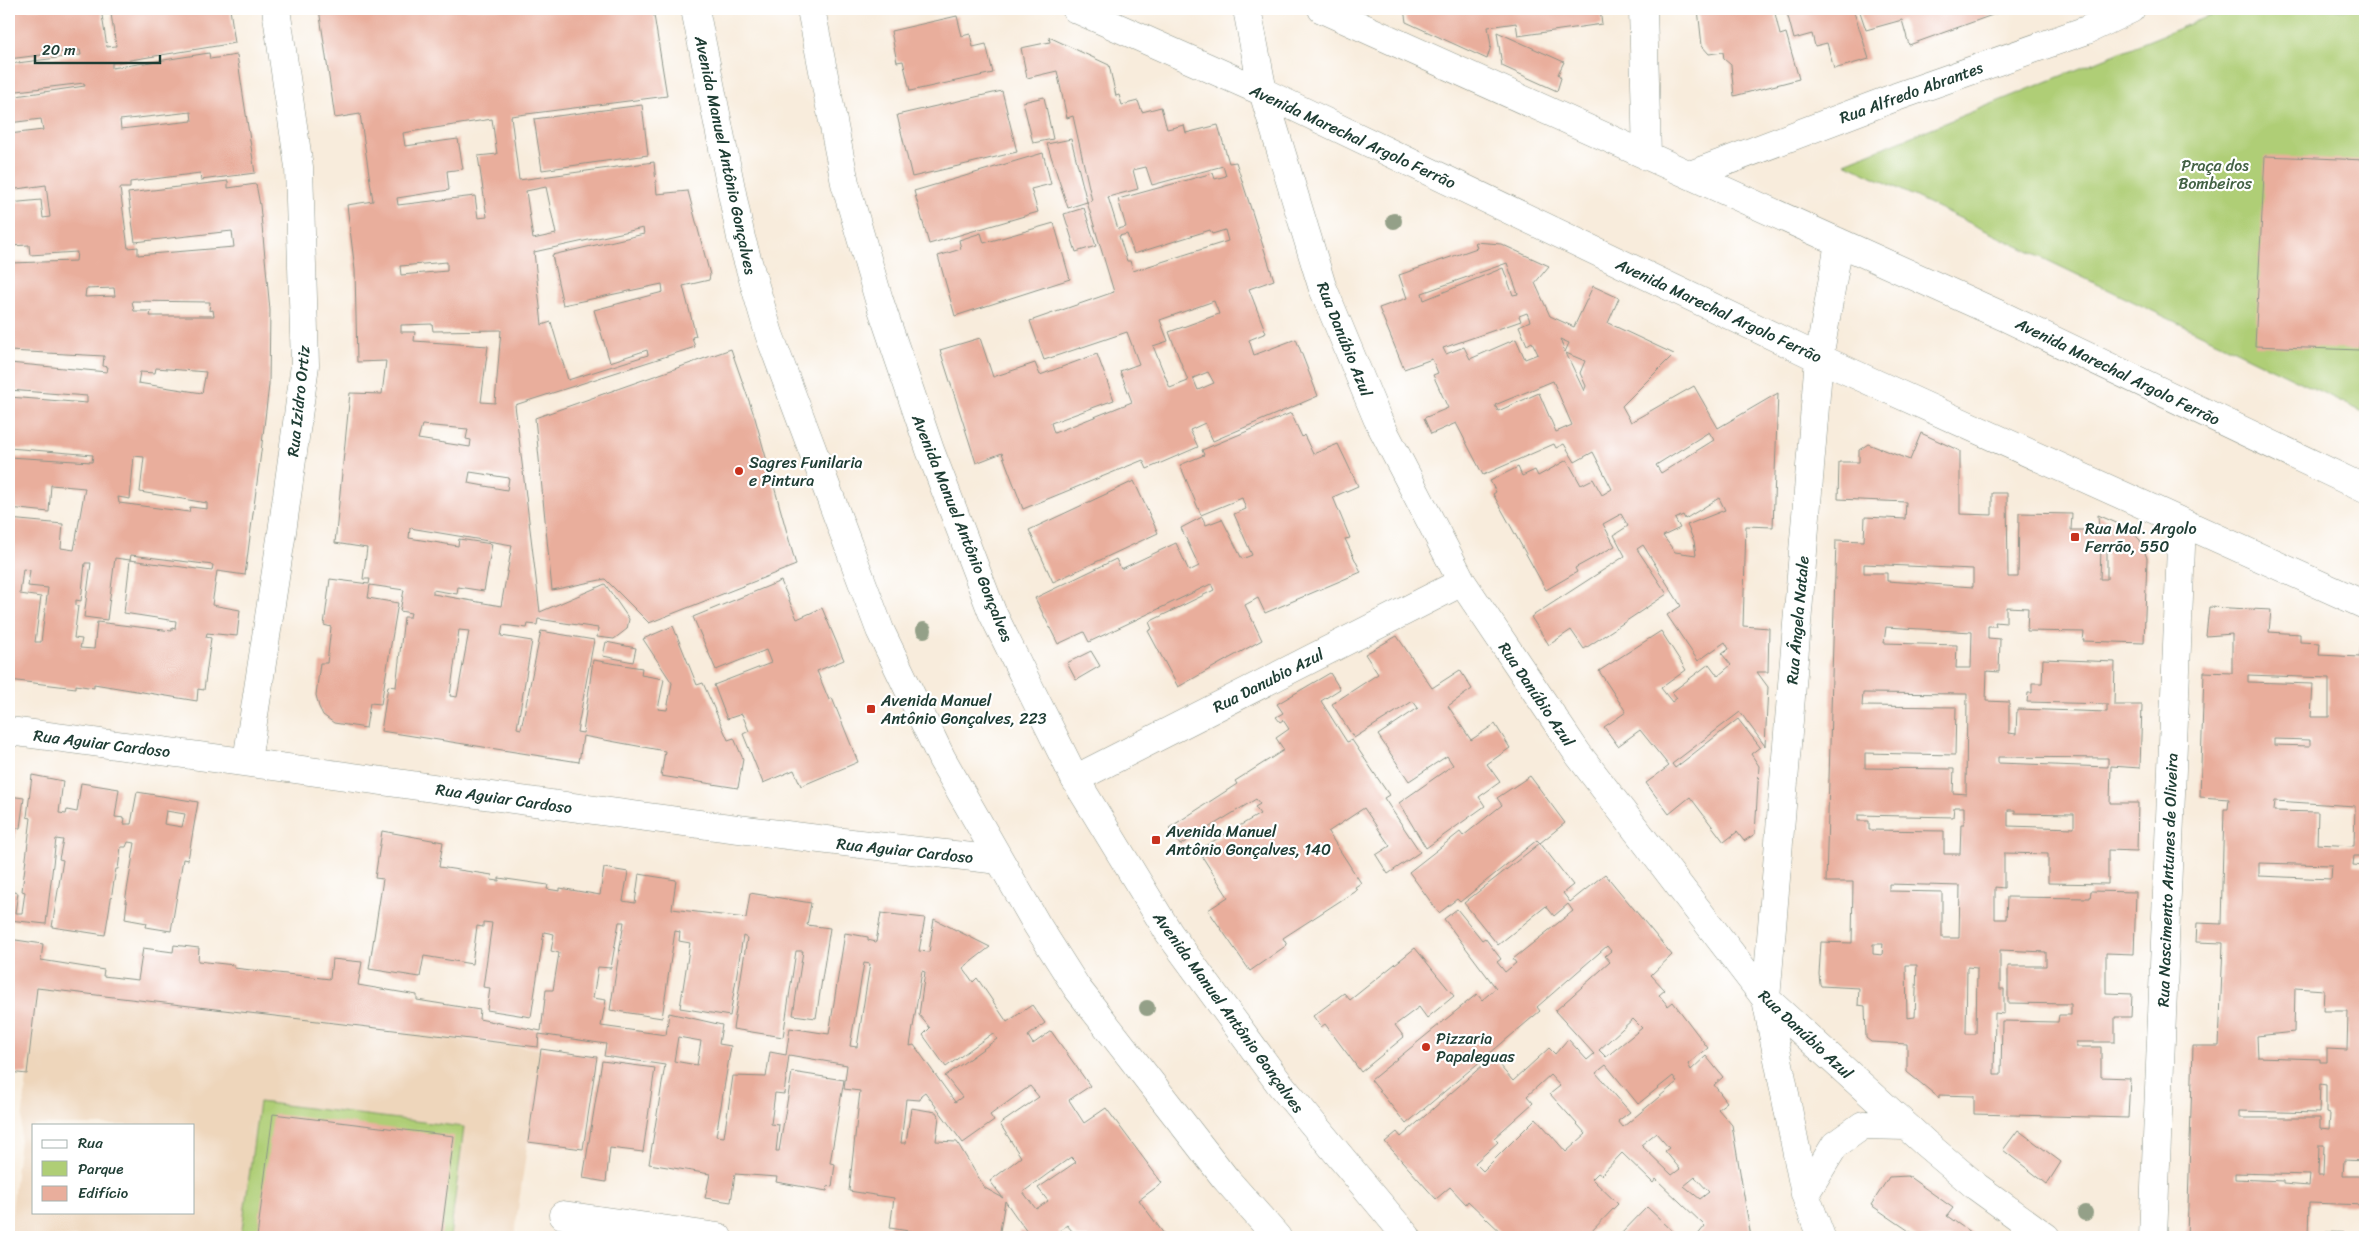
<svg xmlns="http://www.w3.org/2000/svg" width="2374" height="1246" viewBox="0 0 2374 1246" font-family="Sriracha,sans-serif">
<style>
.built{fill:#eed6bb;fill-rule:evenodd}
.green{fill:#afce76;stroke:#678655}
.building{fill:#e9ae9c;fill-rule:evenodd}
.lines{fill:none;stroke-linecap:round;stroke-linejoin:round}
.minor-casing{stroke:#8c9488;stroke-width:29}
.major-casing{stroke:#8c9488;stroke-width:29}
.minor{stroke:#fff;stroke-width:28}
.major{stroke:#fff;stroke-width:28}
.tree{fill:#94a088}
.poi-dot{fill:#c8321e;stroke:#fff;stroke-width:2}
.labels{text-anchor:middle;stroke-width:4.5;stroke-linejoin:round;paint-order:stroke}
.street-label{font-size:16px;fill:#1f3d34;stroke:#fff}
.park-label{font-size:16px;fill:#436144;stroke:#fff}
.poi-label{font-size:16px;fill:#1f3d34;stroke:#fff;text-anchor:start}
</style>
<rect width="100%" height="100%" fill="#fff"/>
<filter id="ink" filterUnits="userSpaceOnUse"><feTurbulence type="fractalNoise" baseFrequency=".02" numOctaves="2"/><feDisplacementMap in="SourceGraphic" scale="10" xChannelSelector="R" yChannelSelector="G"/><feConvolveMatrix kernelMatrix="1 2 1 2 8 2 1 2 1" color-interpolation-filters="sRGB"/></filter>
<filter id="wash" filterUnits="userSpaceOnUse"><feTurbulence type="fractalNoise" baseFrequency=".0096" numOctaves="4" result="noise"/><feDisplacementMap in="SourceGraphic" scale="20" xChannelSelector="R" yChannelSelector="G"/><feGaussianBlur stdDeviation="1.12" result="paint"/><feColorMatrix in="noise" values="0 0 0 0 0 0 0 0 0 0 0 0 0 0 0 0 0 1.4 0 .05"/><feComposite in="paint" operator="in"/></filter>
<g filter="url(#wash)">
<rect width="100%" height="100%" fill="#f8ecdc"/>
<path class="built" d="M37 988 541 1049 514 1237H9ZM34 1125H194V1212H34Z"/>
<path class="green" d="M2227 9H2365V413L1845 163Z
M259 1102 464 1127 450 1237H241Z"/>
<g id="blocks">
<path class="building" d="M9 9H101L107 47 116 46 111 14 142 9H230L235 43 112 63V68L209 53 210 59 237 55 255 173 201 180 200 173 130 182V188H120L128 248 138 247V255L234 247 232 231 135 242 128 193 228 181V188L256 184 260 205 270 310 269 385 261 452 245 575 217 571 212 605 240 610 237 636 207 633 206 637 211 638 204 690 198 689 197 701 94 684V688L76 685V688L9 680V519L63 524 61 548 74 550 85 488 51 485 49 512 9 508V457L92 462 93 455 9 448V397L87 403V396L9 390V363L107 372 108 367 103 366 104 356 9 351V263L76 261 77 252 30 255 29 245 9 246V203L41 200 43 218 50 217 46 185 9 190V134L43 130 41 119 9 123V97L85 86 84 83 9 92V64L81 55 80 50 9 59ZM191 112 192 121 121 129 120 120ZM114 288 115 296 85 297 86 289ZM132 301 210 302 209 311 213 310 214 316H150L151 311H134ZM156 368 206 372 202 393 138 383 140 372 155 373ZM134 456 144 457 140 492 207 503V509L190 507 189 512 119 503 118 497 130 499ZM131 555 213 565 212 571 130 560 124 613 176 621 175 629 172 628V631L97 622 94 649 80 648 82 639 74 638 78 606H76V600L81 601 85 563H91L84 617 107 620 115 558 130 560ZM23 569 30 570 28 586 48 588 41 642H35L41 597 20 594Z
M319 9H653L667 96 511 116 519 180 654 162 657 194 688 191 710 275 709 280 683 286 696 336 692 337 695 347 515 405 540 612 605 584 629 619 627 629 614 639 597 637 598 628 538 619 537 625 528 624 527 628 503 625 501 636 532 641 517 728 521 729 541 631 594 640 577 732 583 733 593 660 642 668 641 675 664 679 658 709 667 710 672 683 643 639 673 626 697 685 703 683 728 740 734 738 743 759 738 788 661 776 665 751 583 736 579 762 381 731 388 686 396 687 404 617H410L411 613 400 611 404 590 370 585 368 598 398 603 381 704 370 703 366 728 334 723 323 715 319 707 316 695 320 663H327L331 627 324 625 330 579 369 584 370 579H363L367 548 335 543 350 393 382 394 386 361 357 362 355 270 347 205 373 201 360 114 335 118ZM492 119 497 154 478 156 487 217 478 218 475 196 398 205 397 198 449 190 447 171 463 169 458 139 405 146 403 133ZM546 187 556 234 533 239 526 191ZM643 228 644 234 552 255 563 305 662 284 663 292 594 310 610 362 647 350 648 355 568 380 551 322 542 325 534 252ZM447 262V271L401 275 400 266ZM432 324 433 331 501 330 495 403 481 402 488 346 414 341 415 332H401V325ZM422 425 468 429 466 439 471 440 470 447 418 439ZM470 472 509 478 507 490 468 483ZM410 528 512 545 501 606 433 594V590L457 594 458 587 484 591 492 544 459 539 458 546 409 538ZM459 630 469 631 457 697 450 696Z
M1404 9H1600L1602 24 1518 36 1516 23 1488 27 1491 46 1487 59 1406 22Z
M1698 9H1774L1780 35 1786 33 1799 79 1734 96 1731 65 1724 59 1723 52 1709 54 1702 46Z
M1786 9H1853L1869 59 1834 69 1827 43 1815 46 1812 34 1794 39Z
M1859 9H2009L1909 45 1902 20 1866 30Z
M957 16 962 36 970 34 973 47 986 44 993 73 910 91 903 61 897 62 891 31Z
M1497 32 1564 62 1558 74 1561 78 1557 91 1502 66Z
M1049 37 1109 65 1116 96 1119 95 1122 105 1138 101 1142 112 1161 107 1167 129 1184 125 1186 133 1218 125 1229 163 1236 162 1274 280 1249 289 1266 333 1249 340 1254 355 1296 339 1318 396 1213 441 1205 423 1190 430 1198 447 1147 469 1143 460 1023 509 1002 453 976 463 940 350 980 338 993 377 1035 363 1040 375 1097 354 1114 400 1051 423 1054 433 1132 402 1120 371 1139 364 1127 332 1044 360 1030 321 1114 292 1087 202 1092 201 1073 116 1067 118 1057 71 1027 78 1021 48 1050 42ZM1223 166 1226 176 1215 179 1213 173 1118 199 1126 227 1118 229 1108 197 1138 189 1133 170 1146 167 1152 185ZM1210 230 1212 234 1225 230 1228 241 1133 271 1130 261H1127L1119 236 1127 234 1134 254ZM1214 301 1219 314 1169 332 1188 381 1170 388 1153 346 1168 341 1160 320ZM1208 372 1214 383 1198 390 1193 378Z
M1002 91 1017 152 912 177 897 115Z
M1044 97 1053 139 1033 143 1023 102Z
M642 105 648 155 542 170 534 119Z
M1071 139 1087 202 1068 208 1047 144Z
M1043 153 1051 184 1031 189 1038 212 929 244 914 191Z
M2265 156 2365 160V221L2359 350 2255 346Z
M1084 208 1096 246 1076 252 1064 214Z
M1054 223 1070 279 955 316 938 256 961 249 959 240 981 233 984 243Z
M1475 242 1501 244 1549 266 1535 283 1550 316 1574 327 1593 286 1619 298 1608 323 1674 354 1622 406 1631 422 1694 386 1718 428 1778 393 1773 527 1746 526 1743 626 1769 628 1768 672H1757L1768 687 1765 746 1740 712 1672 764 1675 768 1738 719 1760 747 1751 754 1759 766 1755 834 1744 841 1737 832 1724 842 1690 797 1669 814 1646 783 1669 766 1640 730 1618 746 1604 727 1626 712 1599 671 1661 631 1686 670 1661 688 1672 702 1677 698 1672 692 1709 664 1718 676 1731 665 1722 654 1729 649 1725 642 1698 661 1667 615 1681 606 1643 545 1637 549 1667 594 1584 649 1571 630 1549 645 1531 617 1625 556 1614 535 1628 526 1621 514 1603 524 1615 546 1575 568 1577 572 1546 590 1493 494 1496 492 1490 481 1518 467 1522 476 1535 470 1538 476 1567 460 1581 485 1593 479 1602 495 1612 489 1593 452 1575 462 1564 444 1556 448 1554 444 1483 475 1456 423 1431 434 1424 418 1448 408 1433 375 1438 373 1432 359 1404 369 1379 308 1407 298 1399 275 1477 248ZM1507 263 1518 294 1513 295 1503 268 1424 300 1422 293ZM1527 313 1530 321 1519 326 1527 345 1532 342 1538 354 1525 359 1516 339 1470 359 1464 347 1446 354 1443 348 1521 321 1519 316ZM1560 339 1569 343 1565 352ZM1566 353 1585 361 1580 373 1586 386 1584 391ZM1553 381 1572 425 1556 432 1539 393 1498 411 1495 405ZM1709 432 1714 440 1661 473 1656 465ZM1719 498 1725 510 1687 525 1694 541 1696 555 1675 552 1663 536 1680 528 1675 519 1683 515 1685 519Z
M731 349 755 418 796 565 649 623 605 579 552 590 535 418Z
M1291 413 1302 437 1304 435 1313 454 1338 444 1358 486 1333 497 1350 538 1345 539 1361 572 1265 613 1258 598 1245 605 1262 640 1178 687 1148 631 1152 629 1149 622 1214 590 1211 584 1089 642 1084 632 1058 644 1035 598 1116 559 1121 569 1176 543 1189 571 1199 566 1181 528 1202 517 1206 525 1222 519 1242 559 1252 555 1234 514 1246 509 1242 498 1201 515 1180 465 1204 455 1202 450Z
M1921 433 1960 451V514L1992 515V493H2007L2008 577H2018L2019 513 2072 514 2071 530H2099L2098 515 2128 528 2140 540 2147 558 2144 643 2083 641 2084 632 2027 631 2028 608 2006 607V623L1995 622 1996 626H1988V638L2000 639 1999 672 1987 671 1986 701 2009 702V733L2016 734 2017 709 2107 712V704L2027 702 2028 693H2032V683H2042L2043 659 2115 662 2114 705H2142L2140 768 2111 766 2110 803H2138L2137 851 2108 850V884L2048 883V854L2004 853V888L1995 887V919H2006L2007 897 2090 898 2091 891 2136 892 2134 954 2106 953V993L2132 994 2131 1017H2115V1042H2076V1047H2101V1077L2130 1078 2128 1118 1974 1114V1096L1939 1095V1098L1907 1072V1044L1871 1042 1866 1038 1865 1006 1858 1005 1859 988 1821 986 1820 984 1819 974 1821 942 1852 943 1853 882H1826L1836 540 1864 541 1865 517 1905 519 1906 502 1838 499 1839 462H1859V450L1868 444 1910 460ZM2101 547H2107V579H2100ZM1864 564 1973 569V587L1887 581V573H1864ZM1886 627 1972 632 1971 668H1956L1957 645 1884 643ZM1863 693 1967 694 1966 794 1953 793 1954 769 1865 768V753L1955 755 1956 707 1862 706ZM1998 757 2108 758V767L1998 763ZM1954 807H1964V824H1961L1960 854H1944V831L1869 830V821H1858V815L1953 817ZM2008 810H2015V813L2074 814V828L2008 826ZM1889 884 1960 886 1959 938H1942V892L1889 891ZM1873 944H1883L1882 955 1873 954ZM2000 950 2046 952V966H2008V1003L2071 1004V1015H2059L2058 1022 2002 1021 2001 1074H1994L1995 1013 2004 1014V989H2000ZM1906 965H1917L1915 1017 1907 1018ZM1967 967 1977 968 1976 1034H1966Z
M1134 481 1158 533 1053 582 1029 530Z
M781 581 797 619 822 608 844 660 817 671 829 700 832 698 858 762 801 786 794 770 763 783 743 734 749 731 742 714 727 719 714 685 771 663 766 650 716 670 693 617Z
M2209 607 2271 610 2269 632 2300 634V642L2320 643 2319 655 2360 657 2361 636 2365 638V856H2354L2353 865 2365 866V1161L2344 1160 2343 1176H2365V1205L2309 1203 2308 1237H2187L2193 1046H2219L2223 943 2196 942 2197 923 2221 924 2224 809H2228L2229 799 2200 797 2204 672 2232 673V634L2206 636ZM2248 675 2329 678V717H2311L2313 684 2248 682ZM2274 739 2310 740V746L2274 745ZM2275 801 2355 806 2354 846 2317 844 2318 812 2274 811ZM2259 863 2332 865 2331 879 2259 876ZM2295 988 2324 990 2323 1011H2348L2347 1050 2327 1049V1062H2320V1059L2258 1057 2257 1036 2294 1032ZM2320 1084 2326 1085V1113L2330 1114 2329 1129 2320 1128V1118H2239V1111L2319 1113ZM2319 1145H2324L2323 1175H2318ZM2235 1173 2310 1175 2309 1186 2283 1184V1181L2235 1179Z
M1397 636 1432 688 1460 670 1472 689 1448 706 1471 740 1495 724 1510 748 1487 764 1500 782 1479 797 1485 806 1426 848 1399 803 1453 765 1447 756 1409 781 1378 735 1418 708 1413 701 1354 738 1332 704 1378 674 1365 654Z
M606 642 636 648 633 662 603 656Z
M1091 651 1100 666 1076 680 1067 663Z
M1330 673 1340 689 1321 701 1347 742 1352 740 1389 795 1384 798 1420 852 1388 874 1376 855 1390 846 1364 808 1328 832 1361 883 1355 887 1357 890 1283 938 1287 945 1250 971 1208 910 1228 897 1198 850 1260 814 1255 807 1260 804 1256 799 1180 845 1169 828 1237 784 1235 781 1284 750 1276 738 1289 729 1283 720 1280 722 1276 717 1283 713 1277 704Z
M32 775 63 781 59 813 66 814 67 810 77 812 81 783 119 789 115 817 125 818 124 824H131L137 792 198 802 188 860 183 859 171 931 146 927 147 923 125 919 127 902H125L135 843 128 842 126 847H121L118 869H116L105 935 52 927 63 860 59 859 63 840 56 839 46 924 9 920V891L18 893 15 913H22L25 892 22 891 31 818 27 817ZM166 811 185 814 182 827 164 824Z
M1530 776 1565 823 1540 843 1537 840 1460 902 1457 899 1439 913 1409 872 1460 832 1463 836 1502 805 1497 798Z
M9 796 24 798 20 828H16L10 873Z
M382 831 443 842 439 867 492 875 491 880 499 881V878L548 885 547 889 560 891V888L600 895 604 868 628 872 623 901 635 903 639 874 676 880 672 909 746 918 750 893 811 903 807 925 830 928 816 1018 793 1015 803 951H796L783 1037 733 1029 747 938 743 936 730 1016 680 1008 690 943 679 941 680 932 675 931 662 1018 610 1010 624 922H619L611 968 598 967 593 998 606 1000 601 1026 666 1035 669 1013 722 1025 719 1044 731 1046 716 1136 724 1137 733 1076 766 1077 770 1052 786 1055 790 1028 829 1034 845 933 868 937V940L876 942 881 913 925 918 919 951 929 952 934 919 990 947 963 968 973 982 977 978 1007 1022 1032 1005 1045 1023 1028 1036 1033 1044 1051 1031 1090 1086 1069 1100 1084 1123 1106 1108 1162 1183 1139 1200 1164 1234 1160 1237H1077L1067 1225 1058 1232 1061 1237H1021L1020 1231 1027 1232 1005 1201 999 1237H946L890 1228 894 1198 849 1191 860 1091 844 1089 847 1065 789 1055 784 1094 775 1093 771 1124 779 1125 776 1151H779L792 1072 844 1080 830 1163 835 1164 832 1187 828 1186 827 1191 776 1182 777 1177 735 1174 731 1202 705 1198 710 1174 649 1164 665 1065 604 1056 606 1044 539 1034 538 1047 37 988 27 1074 9 1072V939L43 944 41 960 104 970 103 976 138 980 143 948 173 952 174 945 199 948 198 961 234 965V968L330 979 332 959 362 962 358 985 417 995V1000L480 1010 479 1019 541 1031 546 990H553L559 953 551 951 554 934 544 932 531 1017 487 1010 490 988 483 987 492 923 483 922V927L477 926 472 964 424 956 420 977 369 969 383 879 375 878ZM864 963 870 964 857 1047 850 1046ZM922 971 925 972 919 1015 930 1028 923 1035 946 1067 993 1033 997 1039 945 1076 962 1097 955 1102 914 1045 910 1046ZM678 1037 701 1041 697 1065 674 1061ZM1030 1086 1039 1097 1000 1124 1021 1157 990 1181 1003 1198 985 1188 957 1142 936 1141 939 1117 936 1112 911 1108 906 1143H901L906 1099 920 1100 921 1095 925 1092 963 1143 994 1121 990 1115ZM1071 1157 1076 1162 1038 1188 1048 1201 1036 1209 1023 1192Z
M1540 843 1573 885 1563 893 1570 902 1605 874 1672 955 1651 975 1665 990 1659 995 1668 1006 1673 1002 1708 1048 1688 1064 1691 1070 1706 1056 1723 1077 1714 1085 1727 1102 1718 1109 1732 1125 1751 1237H1696L1705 1226 1656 1179 1653 1183 1622 1153 1601 1175 1598 1173 1592 1179 1618 1204 1586 1237H1506L1468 1201 1466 1204 1450 1187 1436 1199 1385 1142 1397 1132 1401 1137 1492 1057 1513 1081 1549 1048 1555 1054 1568 1039 1587 1060 1594 1054 1555 1011 1610 962 1605 956 1611 951 1607 946 1537 1007 1540 1011 1406 1124 1371 1080 1477 994 1482 1000 1496 988 1444 919 1457 909 1482 940 1485 938 1501 959 1497 962 1505 972 1516 963 1513 959 1573 911 1568 904 1554 916 1546 906 1498 945 1464 903ZM1633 1019 1642 1028 1606 1057 1599 1050ZM1606 1065 1638 1104 1673 1076 1677 1082 1623 1127 1618 1121 1630 1112 1596 1073ZM1550 1075 1560 1086 1550 1094 1586 1134 1566 1152 1536 1118 1483 1171 1475 1163 1498 1142 1494 1138 1533 1103 1527 1096ZM1656 1133 1669 1148 1665 1151 1680 1169 1672 1175 1641 1145ZM1695 1177 1709 1192 1700 1199 1684 1186Z
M1415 948 1454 996 1427 1018 1419 1007 1395 1025 1404 1037 1361 1072 1325 1024 1321 1027 1313 1016 1344 993 1350 1000Z
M541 1049 597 1057 583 1149 528 1142Z
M602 1061 655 1068 643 1152 610 1148 606 1182 583 1178Z
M273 1114 454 1136 441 1237H257Z
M2018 1130 2061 1162 2047 1184 2003 1150Z
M1908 1176 1953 1208 1947 1216 1977 1237H1918L1871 1205 1889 1177Z
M1647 1207 1679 1237H1618Z
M2321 1232 2365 1233V1237H2321Z"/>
</g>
</g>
<g filter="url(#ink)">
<use href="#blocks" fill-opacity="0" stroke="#8c9488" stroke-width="1"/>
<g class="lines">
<g class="minor-casing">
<path id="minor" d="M1076 9 1263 92 1819 358 2365 605
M1247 9 1263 92 1322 286 1377 418 1462 582 1578 754 1766 999 1925 1143 1977 1187 2046 1237
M1322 9 2007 318 2365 489
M1643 9 1647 156
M1690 175 1896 97 2087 30 2131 9
M9 731C339 773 668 824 999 860
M247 761 282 532 305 365 299 167 276 9
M1075 779 1462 582
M1805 1194 1835 1145 1863 1125 1906 1126
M563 1215 718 1237
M1821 1237 1805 1194 1766 999 1819 358 1839 243
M2153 1237 2182 522"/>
</g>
<g class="major-casing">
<path id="major" d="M695 9 741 238 769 334 880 630 942 759 1037 925 1077 988 1225 1178 1277 1237
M811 9 845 183 879 300 930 450 992 612 1075 779 1169 933 1279 1083 1407 1237"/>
</g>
<use href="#minor" class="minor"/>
<use href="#major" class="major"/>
</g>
<g class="tree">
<circle cx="1394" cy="221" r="8"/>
<circle cx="924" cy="630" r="8"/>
<circle cx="1147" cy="1008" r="8"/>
<circle cx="2085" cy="1213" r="8"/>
</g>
</g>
<g class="poi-dot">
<circle cx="739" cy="471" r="5"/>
<rect x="2070" y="532" width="10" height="10" rx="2.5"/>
<rect x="866" y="704" width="10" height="10" rx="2.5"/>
<rect x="1151" y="835" width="10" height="10" rx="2.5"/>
<circle cx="1426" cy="1047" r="5"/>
</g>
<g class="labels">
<g class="street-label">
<text transform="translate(1911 92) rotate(-20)" y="6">Rua Alfredo Abrantes</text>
<text transform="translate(1353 136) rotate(25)" y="6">Avenida Marechal Argolo Ferrão</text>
<text transform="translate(726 155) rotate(78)" y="6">Avenida Manuel Antônio Gonçalves</text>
<text transform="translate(1719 310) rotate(25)" y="6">Avenida Marechal Argolo Ferrão</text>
<text transform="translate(1345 339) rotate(68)" y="6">Rua Danúbio Azul</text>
<text transform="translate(2118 371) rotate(26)" y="6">Avenida Marechal Argolo Ferrão</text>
<text transform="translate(298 401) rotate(-84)" y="6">Rua Izidro Ortiz</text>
<text transform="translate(963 528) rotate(68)" y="6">Avenida Manuel Antônio Gonçalves</text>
<text transform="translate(1797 620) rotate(-85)" y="6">Rua Ângela Natale</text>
<text transform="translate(1268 680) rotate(-27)" y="6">Rua Danubio Azul</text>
<text transform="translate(1537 694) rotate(56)" y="6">Rua Danúbio Azul</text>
<text transform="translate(102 743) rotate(7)" y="6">Rua Aguiar Cardoso</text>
<text transform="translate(504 798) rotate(8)" y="6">Rua Aguiar Cardoso</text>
<text transform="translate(905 850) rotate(6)" y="6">Rua Aguiar Cardoso</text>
<text transform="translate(2167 880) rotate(-88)" y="6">Rua Nascimento Antunes de Oliveira</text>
<text transform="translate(1229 1012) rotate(54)" y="6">Avenida Manuel Antônio Gonçalves</text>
<text transform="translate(1806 1034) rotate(43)" y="6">Rua Danúbio Azul</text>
</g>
<g class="park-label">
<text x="2215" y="171">Praça dos<tspan x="2215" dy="18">Bombeiros</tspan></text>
</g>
<g class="poi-label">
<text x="749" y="468">Sagres Funilaria<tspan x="749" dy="18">e Pintura</tspan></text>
<text x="2085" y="534">Rua Mal. Argolo<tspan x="2085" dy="18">Ferrão, 550</tspan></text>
<text x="881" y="706">Avenida Manuel<tspan x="881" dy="18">Antônio Gonçalves, 223</tspan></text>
<text x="1166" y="837">Avenida Manuel<tspan x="1166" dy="18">Antônio Gonçalves, 140</tspan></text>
<text x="1436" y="1044">Pizzaria<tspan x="1436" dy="18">Papaleguas</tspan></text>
</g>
</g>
<rect width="2374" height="1246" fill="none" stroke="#fff" stroke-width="30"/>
<rect x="32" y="1124" width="162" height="90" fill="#ffffff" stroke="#a5b1ae"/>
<rect x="42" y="1140" width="25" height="8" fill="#ffffff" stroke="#a5b1ae"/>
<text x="78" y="1148" font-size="15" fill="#1f3d34">Rua</text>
<rect x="42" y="1161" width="25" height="15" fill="#afce76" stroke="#a5b1ae"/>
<text x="78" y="1174" font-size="15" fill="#1f3d34">Parque</text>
<rect x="42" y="1186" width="25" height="15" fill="#e9ae9c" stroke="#a5b1ae"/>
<text x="78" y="1198" font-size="15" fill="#1f3d34">Edifício</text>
<path d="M35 55v8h125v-8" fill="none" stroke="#1f3d34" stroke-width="2.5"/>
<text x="42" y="55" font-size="15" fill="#1f3d34" stroke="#ffffff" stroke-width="4" paint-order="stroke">20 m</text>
</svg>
